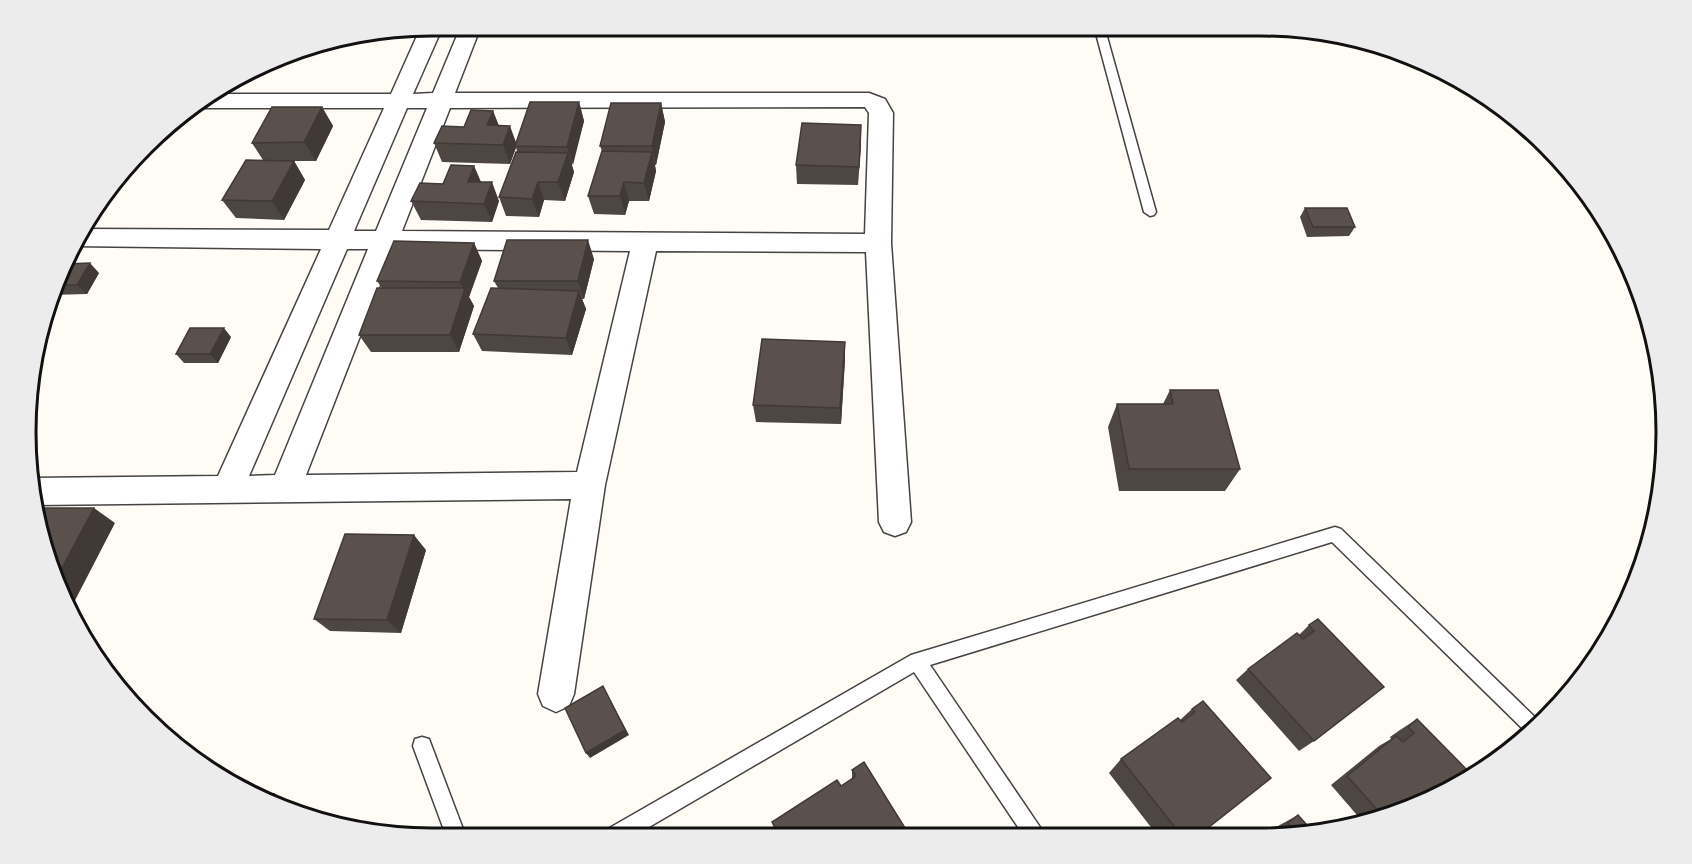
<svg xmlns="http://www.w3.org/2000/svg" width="1692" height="864" viewBox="0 0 1692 864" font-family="'Libre Baskerville',serif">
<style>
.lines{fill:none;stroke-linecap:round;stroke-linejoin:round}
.lane-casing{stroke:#444;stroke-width:3}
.street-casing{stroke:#444;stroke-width:3}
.lane{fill:#fff;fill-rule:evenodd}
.street{fill:#fff;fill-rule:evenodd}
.wall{fill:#4e4641}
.shaded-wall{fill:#403935}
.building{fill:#5b514c;stroke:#403935;stroke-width:1.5}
.rim{fill:none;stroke:#111;stroke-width:3}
</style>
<rect width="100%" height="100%" fill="#fffcf5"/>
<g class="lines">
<g class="lane-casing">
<path id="lane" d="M1094 26H1104L1156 212 1154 215 1150 216 1144 212Z
M1335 527 1341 529 1540 722 1528 734 1332 542 930 665 1046 836H1024L914 672 632 837H603L606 830 911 655Z
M422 737 429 739 466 837 447 838 413 746 415 739Z"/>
</g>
<g class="street-casing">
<path id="street" d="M432 26H443L413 94 433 93 461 26H481L455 93H869L885 99 893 113 891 243 911 522 906 532 895 536 884 532 879 522 866 252 656 251 605 485 574 694 569 706 556 712 543 706 538 694 571 499 35 505 29 485 31 478 218 476 321 249 73 246 82 229 329 230 384 108H200L192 106 214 94H391L421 27ZM865 107 869 113 865 234 402 231 450 108ZM407 108H427L376 231H354ZM347 249H368L275 475 249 476ZM394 249 630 251 577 472 306 475Z"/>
</g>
<use href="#lane" class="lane"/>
<use href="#street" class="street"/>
</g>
<path class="wall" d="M579 102 584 121 572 165 574 172 565 201 544 200 539 217 506 216 499 197 517 152 516 147 510 164 442 162 434 143 493 111 499 126 516 143Z
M661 103 665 122 656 165H655L656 171 649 201H629L625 215 594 214 588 196 602 151 600 146Z
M322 107 333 126 316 161H294L305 180 284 220 236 218 222 200 263 160 252 143Z
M861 144 858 185 797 184 796 165Z
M474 166 481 182 499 201 492 222 421 220 411 201Z
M1305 208 1355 227 1349 236 1307 237 1300 217Z
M474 243 482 261 469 297 474 306 459 352H371L359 335 382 288 377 281Z
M594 259 584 299H582L586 309 572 355 482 351 473 334 498 288 494 281Z
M99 273 87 294 51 295 56 277Z
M231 337 218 363H184L176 354Z
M845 342V359L841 424 756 422 753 405Z
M1170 390 1240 469 1225 491H1119L1108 427 1117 404H1163Z
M426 550 401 633 330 631 314 619Z
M1309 625 1384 687 1314 741 1299 751 1236 680 1248 669 1299 635Z
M1203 701 1199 835H1157L1109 773 1121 759 1180 720 1192 709Z
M1417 719 1415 808 1363 822 1331 785 1379 746 1391 739 1390 737 1400 730Z
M852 770 910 836 778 837 775 830 772 822 841 786 852 779Z
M1298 815 1313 835H1268V834L1278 826Z"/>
<path class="shaded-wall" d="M579 102 584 121 573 165 567 147Z
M661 103 665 122 656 165 652 146Z
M322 107 333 126 316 161 304 142Z
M493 111 500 129 487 125Z
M861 125V144L858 185 859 167Z
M510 126 517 145 510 164 503 145Z
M652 152 656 171 649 201 644 183Z
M568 153 574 172 565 201 558 182Z
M294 161 305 180 284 220 272 201Z
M474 166 482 185 468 182Z
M492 182 499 201 492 222 484 204Z
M538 182 544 200 539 217 532 199Z
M624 182 629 201 625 215 620 196Z
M588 240 594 259 584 299 578 281Z
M474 243 482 261 469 297 474 306 459 352 450 335 464 291 460 282Z
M90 263 99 273 87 294 77 285Z
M579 291 586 309 572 355 566 338Z
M224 328 231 337 218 363 210 354Z
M845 342V359L841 424 840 408Z
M94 508 115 523 69 612 67 611 57 577Z
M414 535 426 550 401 633 387 620Z
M603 686 629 735 590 758 586 753Z
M274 794 300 806 303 816 277 806Z"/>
<path class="building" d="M530 102H579L567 147 515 146Z
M611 103H661L652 146H600Z
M272 107H322L304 142 252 143Z
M471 110 493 111 487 125 510 126 503 145 434 143 442 126 464 127Z
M802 123 861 125 859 167 796 165Z
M602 151 652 152 644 183 624 182 620 196H588Z
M516 152 568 153 558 182H538L532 199 499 197Z
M246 160 294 161 272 201 222 200Z
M451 165 474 166 468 182H492L484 204 411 201 420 183 443 184Z
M1305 208H1347L1355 227H1313Z
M507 240H588L578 281H494Z
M394 241 474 243 460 282 377 281Z
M90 263 77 285H54L56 277 63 264Z
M377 288H465L450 335H359Z
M491 288 579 291 566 338 473 334Z
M190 328H224L210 354H176Z
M762 339 845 342 840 408 753 405Z
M1170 390H1218L1240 469H1129L1117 404H1173Z
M36 508H94L57 577Z
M345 534 414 535 387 620 314 619Z
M1318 619 1384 687 1314 741 1248 669 1297 633 1303 639 1314 631 1309 625Z
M603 686 625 730 586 753 565 708Z
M1203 701 1271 778 1199 835H1181L1121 759 1178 718 1182 722 1195 712 1192 709Z
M1417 719 1472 775 1415 808 1383 816 1347 776 1396 736 1403 742 1414 733 1408 727Z
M864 762 910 836 780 837 772 822 837 780 841 786 856 776 852 770Z
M274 794 277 806 263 801Z
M1298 815 1315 834 1288 835 1294 830 1288 823Z"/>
<path d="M0 0H1692V864H0ZM432 36H1260A396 396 0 0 1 1656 432V432A396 396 0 0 1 1260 828H432A396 396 0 0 1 36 432V432A396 396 0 0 1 432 36Z" fill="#ececec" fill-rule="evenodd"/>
<path class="rim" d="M432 36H1260A396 396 0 0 1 1656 432V432A396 396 0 0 1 1260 828H432A396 396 0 0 1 36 432V432A396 396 0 0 1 432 36Z"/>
</svg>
